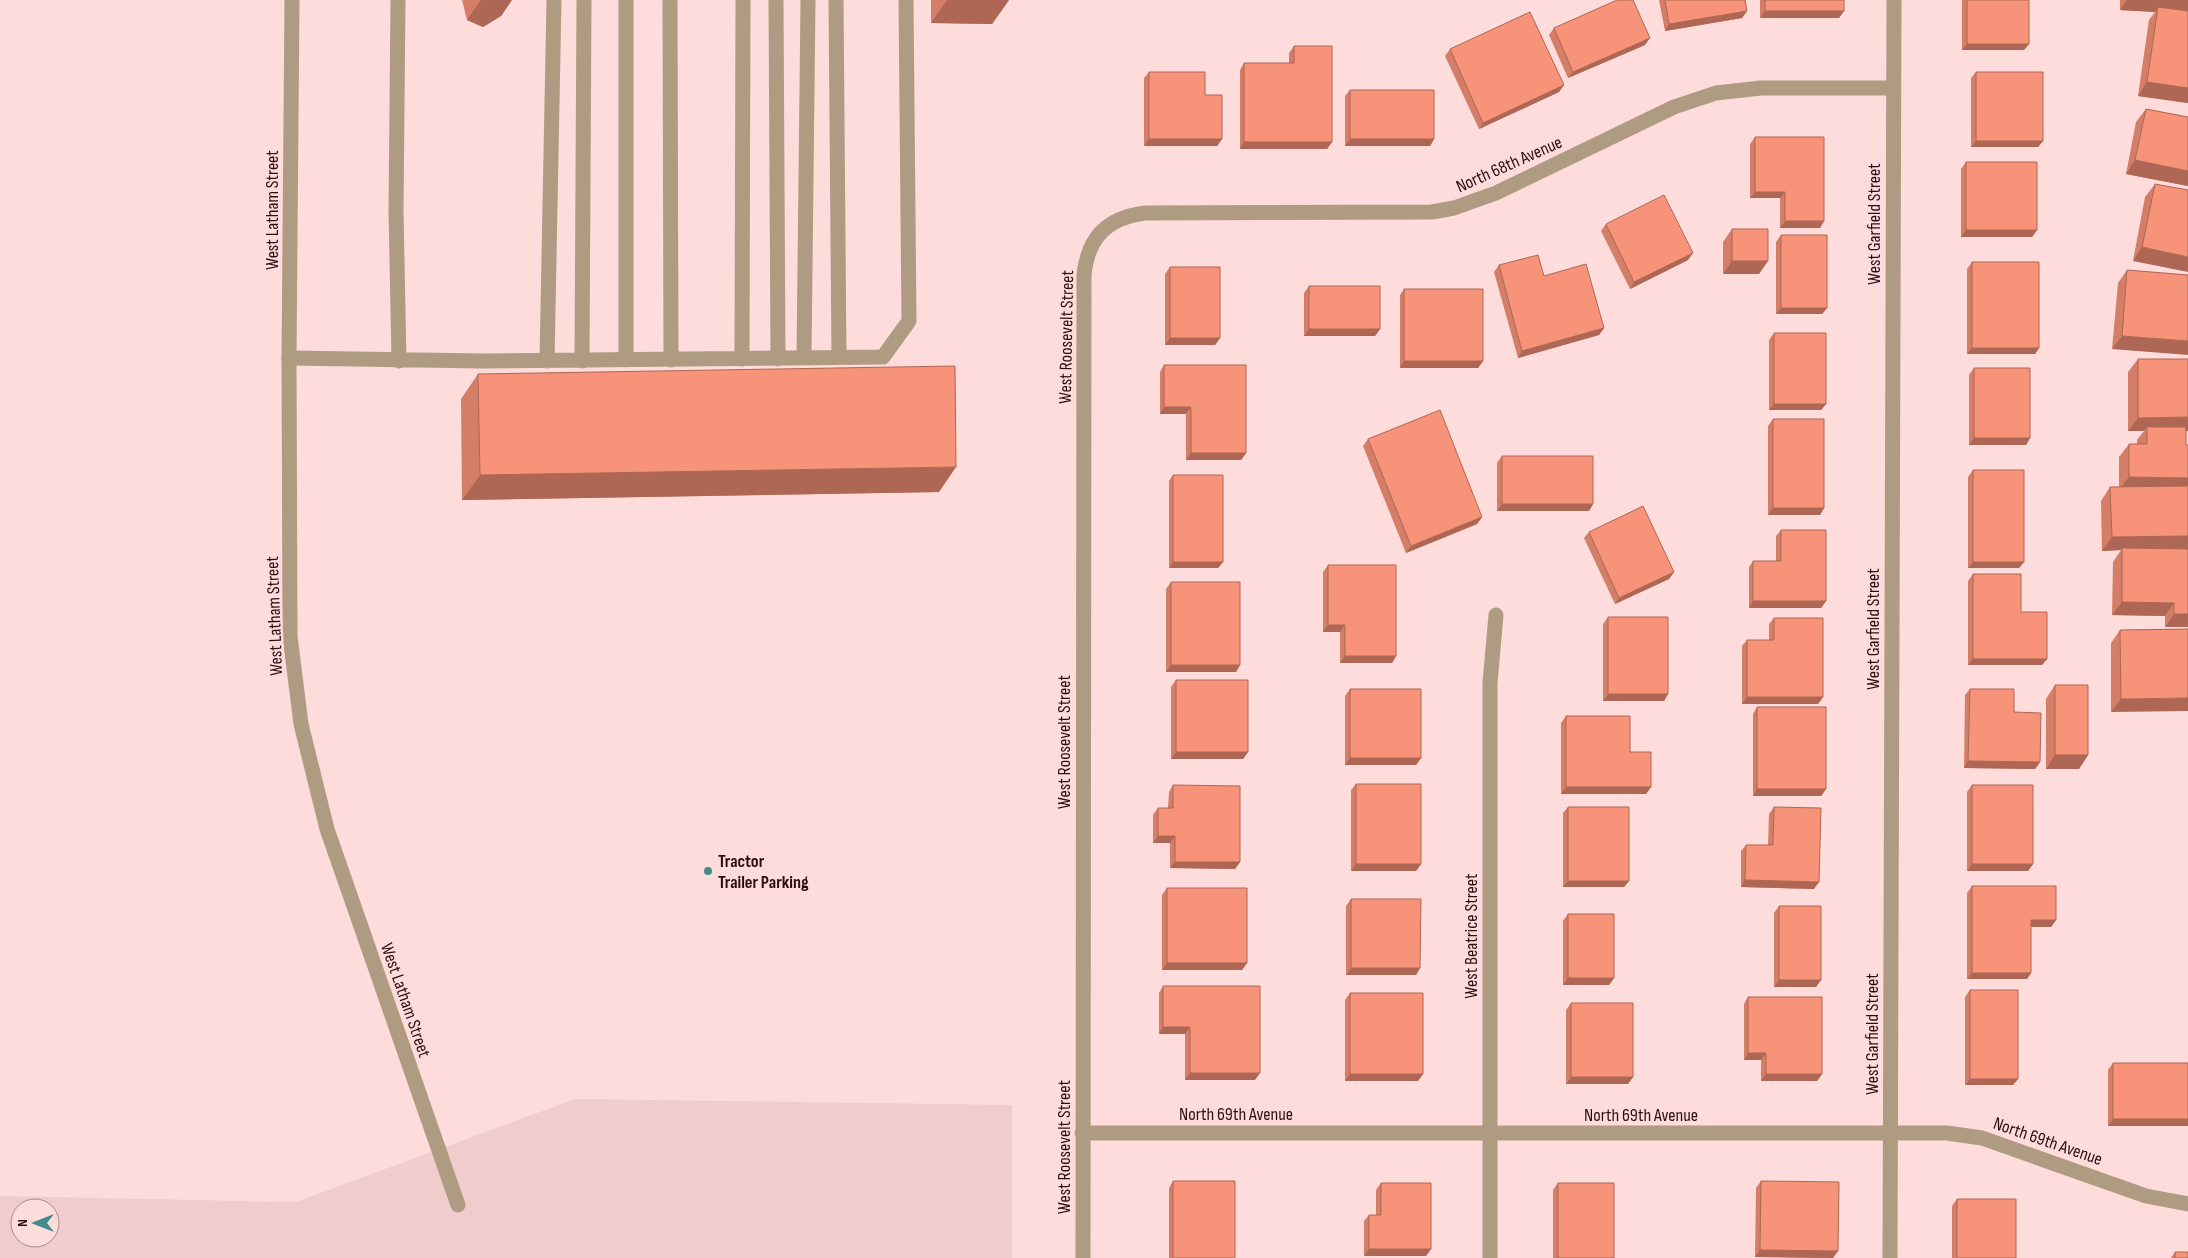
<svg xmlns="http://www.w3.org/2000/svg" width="2188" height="1258" viewBox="0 0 2188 1258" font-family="'Sofia Sans Condensed',sans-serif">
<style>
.built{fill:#f1cccd;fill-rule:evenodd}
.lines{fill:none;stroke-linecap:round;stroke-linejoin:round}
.lane{stroke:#ae9b81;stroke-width:15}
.street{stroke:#ae9b81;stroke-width:15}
.wall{fill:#d47e67}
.shaded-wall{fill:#ad6754}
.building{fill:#f79378;stroke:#ad6754}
.poi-dot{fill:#428a8b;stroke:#fedcdc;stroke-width:2}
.labels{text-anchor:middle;stroke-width:5;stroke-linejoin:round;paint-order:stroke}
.street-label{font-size:18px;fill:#2b0e11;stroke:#fedcdc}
.poi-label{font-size:18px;font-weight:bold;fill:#2b0e11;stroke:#fedcdc;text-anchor:start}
</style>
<rect width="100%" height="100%" fill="#fedcdc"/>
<path class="built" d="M575 1099 1012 1105V1258H0V1196L296 1202ZM20 1208H50V1238H20Z"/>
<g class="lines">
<path class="lane" d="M398 0 396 211 399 361
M626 0V360
M670 0 671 360
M776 0 778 359
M836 0 839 357
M804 357 808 0
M289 358 484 361 883 357 909 321 906 0
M742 359 743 0
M547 361 554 0
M582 361 584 0"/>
<path class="street" d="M292 0 289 358 290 636 301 724 327 829 458 1205
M1082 1133H1947L1982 1138 2146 1196 2188 1204
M1083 1258 1084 275C1088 237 1107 218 1145 213L1432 212 1454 208 1496 193 1674 107 1716 93 1761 88H1893
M1490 1258V683L1496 615
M1890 1258 1894 0"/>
</g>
<path class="wall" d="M462 0H512L501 16 483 27 467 20Z
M931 0H1009L992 24 931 23Z
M1659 0H1745L1747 11 1742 18 1665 31Z
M1760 0H1844V11L1839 18H1760Z
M1962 0H2029V44L2024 50H1962Z
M2120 0H2188V103L2138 96 2149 20 2155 12 2120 10Z
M1554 28 1645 45 1568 78 1549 35Z
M1294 46 1332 142 1327 149H1240V70L1244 63H1289V53Z
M1450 49 1564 85 1559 92 1479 129 1445 56Z
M1149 72 1205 95 1222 139 1217 146H1144V78Z
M1976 72 2043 141 2038 147H1971V78Z
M1350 90 1434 139 1430 146H1345V96Z
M2146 109 2188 117V186L2126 174 2136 122Z
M1755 137 1824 221 1820 228H1780V198H1750V144Z
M1966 162 2037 230 2032 237H1961V169Z
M2155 184 2188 190 2133 261 2145 197Z
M1606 224 1688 260 1630 289 1601 231Z
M1732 229 1759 274H1723V242Z
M1781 235 1827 308 1822 314H1776V242Z
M1972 262 2039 348 2035 354H1967V269Z
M1499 265 1544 276 1604 328 1599 335 1518 358 1494 272Z
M1170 267 1220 338 1215 345H1165V274Z
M2127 270 2188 275 2112 349 2118 283Z
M1309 286 1380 329 1375 336H1304V293Z
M1404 289 1483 361 1478 368H1400V295Z
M1774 333 1826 404 1821 410H1769V340Z
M2138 359 2186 431 2188 627H2165V616L2112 615 2113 562 2121 550 2102 551 2101 501 2110 487H2119V457L2129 444H2137V440L2144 431H2128V372Z
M1164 365 1246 453 1241 460H1186V414H1160V372Z
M1974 368 2030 438 2026 445H1969V375Z
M478 374 939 492 462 500 461 399Z
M1773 419 1824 508 1820 515H1768V426Z
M1368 439 1482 517 1477 524 1406 553 1363 446Z
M1502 456 1593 504 1589 511H1497V463Z
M1973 470 2024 562 2019 568H1968V477Z
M1173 475 1223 562 1218 568H1169V481Z
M1781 530 1826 601 1821 608H1749V567L1753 561H1776V536Z
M1589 532 1674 572 1669 579 1615 604 1584 538Z
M1328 565 1396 656 1392 663H1340V632H1323V572Z
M1973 574 2021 612 2047 659 2042 665H1968V581Z
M1171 582 1240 665 1236 672H1166V589Z
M1608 617 1668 694 1664 701H1603V624Z
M1774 618 1823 697 1818 704H1742V646L1747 640H1769V624Z
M2188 629 2111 712V643L2120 630Z
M1176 680 1248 752 1243 759H1171V687Z
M2055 685 2088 755 2079 769H2046V699Z
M1350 689 1421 758 1416 765H1345V696Z
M1970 689 2014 712 2040 762 2035 769 1964 768 1965 695Z
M1757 707 1826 789 1821 796H1753V714Z
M1566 716 1630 752 1651 787 1646 794H1561V723Z
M1356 784 1421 864 1416 871H1351V790Z
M1173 785 1240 862 1235 869 1170 868V843H1153V815L1158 808H1168L1169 792Z
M1972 785 2033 864 2028 871H1967V792Z
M1568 807 1629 881 1624 887H1563V813Z
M1774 807 1814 889 1741 887V851L1746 845H1768L1769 814Z
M1972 886 2056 920 2051 927H2031V973L2027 979H1967V893Z
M1167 888 1247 963 1242 970H1162V895Z
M1351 899 1420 968 1416 975H1346V906Z
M1779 906 1821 980 1816 987H1774V913Z
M1568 914 1614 978 1609 985H1563V921Z
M1163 986 1255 1080H1185V1034H1159V993Z
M1970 990 2018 1079 2013 1085H1965V997Z
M1350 993 1423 1074 1418 1081H1345V1000Z
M1748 997 1822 1074 1817 1081H1761V1060H1744V1004Z
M1571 1003 1633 1077 1628 1084H1566V1010Z
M2113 1063 2188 1126H2108V1070Z
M1173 1181 1235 1258H1169V1188Z
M1761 1181 1833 1258 1755 1257 1756 1188Z
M1381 1183 1431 1249 1426 1256H1364V1221L1369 1215H1376V1190Z
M1558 1183 1614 1258H1553V1190Z
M1957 1199 2016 1258H1952V1206Z
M2175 1252 2188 1258H2171Z"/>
<path class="shaded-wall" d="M481 0H512L501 16 483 27 467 20Z
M947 0H1009L992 24 931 23Z
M2127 0H2188V13L2158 7 2155 12 2120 10Z
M1747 11 1742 18 1665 31 1669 24Z
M1765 11H1844L1839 18H1760Z
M1650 38 1645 45 1568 78 1573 72Z
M1967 44H2029L2024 50H1962Z
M2147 82 2188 88V103L2138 96Z
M1564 85 1559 92 1479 129 1483 123Z
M1149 139H1222L1217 146H1144Z
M1350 139H1434L1430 146H1345Z
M1976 141H2043L2038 147H1971Z
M1244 142H1332L1327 149H1240Z
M2135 160 2188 171V186L2126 174Z
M1755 192H1785L1780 198H1750Z
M1785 221H1824L1820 228H1780Z
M1966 230H2037L2032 237H1961Z
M2142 247 2188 257V272L2133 261Z
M1693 253 1688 260 1630 289 1634 282Z
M1732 261H1768L1759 274H1723Z
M1781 308H1827L1822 314H1776Z
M1604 328 1599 335 1518 358 1522 351Z
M1309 329H1380L1375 336H1304Z
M2122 336 2188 341V355L2112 349Z
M1170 338H1220L1215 345H1165Z
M1972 348H2039L2035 354H1967Z
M1404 361H1483L1478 368H1400Z
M1774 404H1826L1821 410H1769Z
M1164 407H1191L1186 414H1160Z
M2188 417V431H2147V427L2144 431H2128L2138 418Z
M1974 438H2030L2026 445H1969Z
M1191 453H1246L1241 460H1186Z
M956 467 939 492 462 500 480 475Z
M2129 477 2188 478V491L2119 490Z
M1502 504H1593L1589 511H1497Z
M1773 508H1824L1820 515H1768Z
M1482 517 1477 524 1406 553 1411 546Z
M2188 536V549L2122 548 2121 550 2102 551 2112 537Z
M1173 562H1223L1218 568H1169Z
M1973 562H2024L2019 568H1968Z
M1674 572 1669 579 1615 604 1619 598Z
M1753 601H1826L1821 608H1749Z
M2122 602 2174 603 2165 616 2112 615Z
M2174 614H2188V627H2165Z
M1328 625H1345L1340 632H1323Z
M1345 656H1396L1392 663H1340Z
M1973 659H2047L2042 665H1968Z
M1171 665H1240L1236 672H1166Z
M1608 694H1668L1664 701H1603Z
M1747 697H1823L1818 704H1742Z
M2188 698V711L2111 712 2121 699Z
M1176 752H1248L1243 759H1171Z
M2055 755H2088L2079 769H2046Z
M1350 758H1421L1416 765H1345Z
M1968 761 2040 762 2035 769 1964 768Z
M1566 787H1651L1646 794H1561Z
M1757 789H1826L1821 796H1753Z
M1158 836H1175L1170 843H1153Z
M1175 862H1240L1235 869 1170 868Z
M1356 864H1421L1416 871H1351Z
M1972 864H2033L2028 871H1967Z
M1745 880 1819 882 1814 889 1741 887Z
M1568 881H1629L1624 887H1563Z
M2031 920H2056L2051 927H2027Z
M1167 963H1247L1242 970H1162Z
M1351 968H1420L1416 975H1346Z
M1972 973H2031L2027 979H1967Z
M1568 978H1614L1609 985H1563Z
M1779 980H1821L1816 987H1774Z
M1163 1027H1190L1185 1034H1159Z
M1748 1053H1766L1761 1060H1744Z
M1190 1073H1260L1255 1080H1185Z
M1350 1074H1423L1418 1081H1345Z
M1766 1074H1822L1817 1081H1761Z
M1571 1077H1633L1628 1084H1566Z
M1970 1079H2018L2013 1085H1965Z
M2113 1119H2188V1126H2108Z
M1369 1249H1431L1426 1256H1364Z
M1760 1250 1838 1251 1833 1258 1755 1257Z"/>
<path class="building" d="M1617 0H1633L1650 38 1573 72 1554 28Z
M1665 0H1745L1747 11 1669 24Z
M1765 0H1844V11H1765Z
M1967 0H2029V44H1967Z
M2158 7 2188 11V88L2147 82Z
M1530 12 1564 85 1483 123 1450 49Z
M1294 46H1332V142H1244V63H1294Z
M1149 72H1205V95H1222V139H1149Z
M1976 72H2043V141H1976Z
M1350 90H1434V139H1350Z
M2146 109 2188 117V171L2135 160Z
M1755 137H1824V221H1785V192H1755Z
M1966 162H2037V230H1966Z
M2155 184 2188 190V257L2142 247Z
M1664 195 1693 253 1634 282 1606 224Z
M1732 229H1768V261H1732Z
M1781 235H1827V308H1781Z
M1538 255 1544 276 1586 264 1604 328 1522 351 1499 265Z
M1972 262H2039V348H1972Z
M1170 267H1220V338H1170Z
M2127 270 2188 275V341L2122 336Z
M1309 286H1380V329H1309Z
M1404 289H1483V361H1404Z
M1774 333H1826V404H1774Z
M2138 359H2188V417L2138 418Z
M1164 365H1246V453H1191V407H1164Z
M955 366 956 467 480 475 478 374Z
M1974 368H2030V438H1974Z
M1440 410 1482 517 1411 546 1368 439Z
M1773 419H1824V508H1773Z
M2147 427H2186V445H2188V478L2129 477V444H2147Z
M1502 456H1593V504H1502Z
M1973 470H2024V562H1973Z
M1173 475H1223V562H1173Z
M2188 486V536L2112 537 2110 487Z
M1643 506 1674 572 1619 598 1589 532Z
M1781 530H1826V601H1753V561H1781Z
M2122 548 2188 549V614H2174V603L2122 602Z
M1328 565H1396V656H1345V625H1328Z
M1973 574H2021V612H2047V659H1973Z
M1171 582H1240V665H1171Z
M1608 617H1668V694H1608Z
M1774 618H1823V697H1747V640H1774Z
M2188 629V698L2121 699 2120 630Z
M1176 680H1248V752H1176Z
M2055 685H2088V755H2055Z
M1350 689H1421V758H1350Z
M1970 689H2014V712L2041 713 2040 762 1968 761Z
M1757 707H1826V789H1757Z
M1566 716H1630V752H1651V787H1566Z
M1356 784H1421V864H1356Z
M1173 785 1240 786V862H1175V836H1158V808H1173Z
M1972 785H2033V864H1972Z
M1568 807H1629V881H1568Z
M1774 807 1821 808 1819 882 1745 880 1746 845H1773Z
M1972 886H2056V920H2031V973H1972Z
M1167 888H1247V963H1167Z
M1351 899H1421L1420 968H1351Z
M1779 906H1821V980H1779Z
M1568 914H1614V978H1568Z
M1163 986H1260V1073H1190V1027H1163Z
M1970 990H2018V1079H1970Z
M1350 993H1423V1074H1350Z
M1748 997H1822V1074H1766V1053H1748Z
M1571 1003H1633V1077H1571Z
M2113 1063H2188V1119H2113Z
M1173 1181H1235V1258H1173Z
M1761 1181 1839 1182 1838 1251 1760 1250Z
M1381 1183H1431V1249H1369V1215H1381Z
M1558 1183H1614V1258H1558Z
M1957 1199H2016V1258H1957Z
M2175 1252H2188V1258H2175Z"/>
<circle class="poi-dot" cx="708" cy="871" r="5"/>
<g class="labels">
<g class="street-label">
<text transform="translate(1509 164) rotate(-24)" y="6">North 68th Avenue</text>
<text transform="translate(272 210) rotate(-90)" y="6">West Latham Street</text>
<text transform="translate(1874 224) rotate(-90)" y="6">West Garfield Street</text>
<text transform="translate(1066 337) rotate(-89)" y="6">West Roosevelt Street</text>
<text transform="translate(274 616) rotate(-92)" y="6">West Latham Street</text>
<text transform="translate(1873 629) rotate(-90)" y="6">West Garfield Street</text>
<text transform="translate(1064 742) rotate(-90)" y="6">West Roosevelt Street</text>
<text transform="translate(1471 936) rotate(-90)" y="6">West Beatrice Street</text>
<text transform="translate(406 1000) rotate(71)" y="6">West Latham Street</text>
<text transform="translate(1872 1034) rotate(-90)" y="6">West Garfield Street</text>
<text x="1236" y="1120">North 69th Avenue</text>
<text x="1641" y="1121">North 69th Avenue</text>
<text transform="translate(2048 1141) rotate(19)" y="6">North 69th Avenue</text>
<text transform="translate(1064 1147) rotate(-90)" y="6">West Roosevelt Street</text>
</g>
<g class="poi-label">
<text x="718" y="867">Tractor<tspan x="718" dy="21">Trailer Parking</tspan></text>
</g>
</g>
<g transform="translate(35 1223) rotate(270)"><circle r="24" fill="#fedcdc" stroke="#aa8a8b"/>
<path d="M0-4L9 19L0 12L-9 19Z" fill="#428a8b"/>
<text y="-8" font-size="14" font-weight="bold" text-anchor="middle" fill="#2b0e11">N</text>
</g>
</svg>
